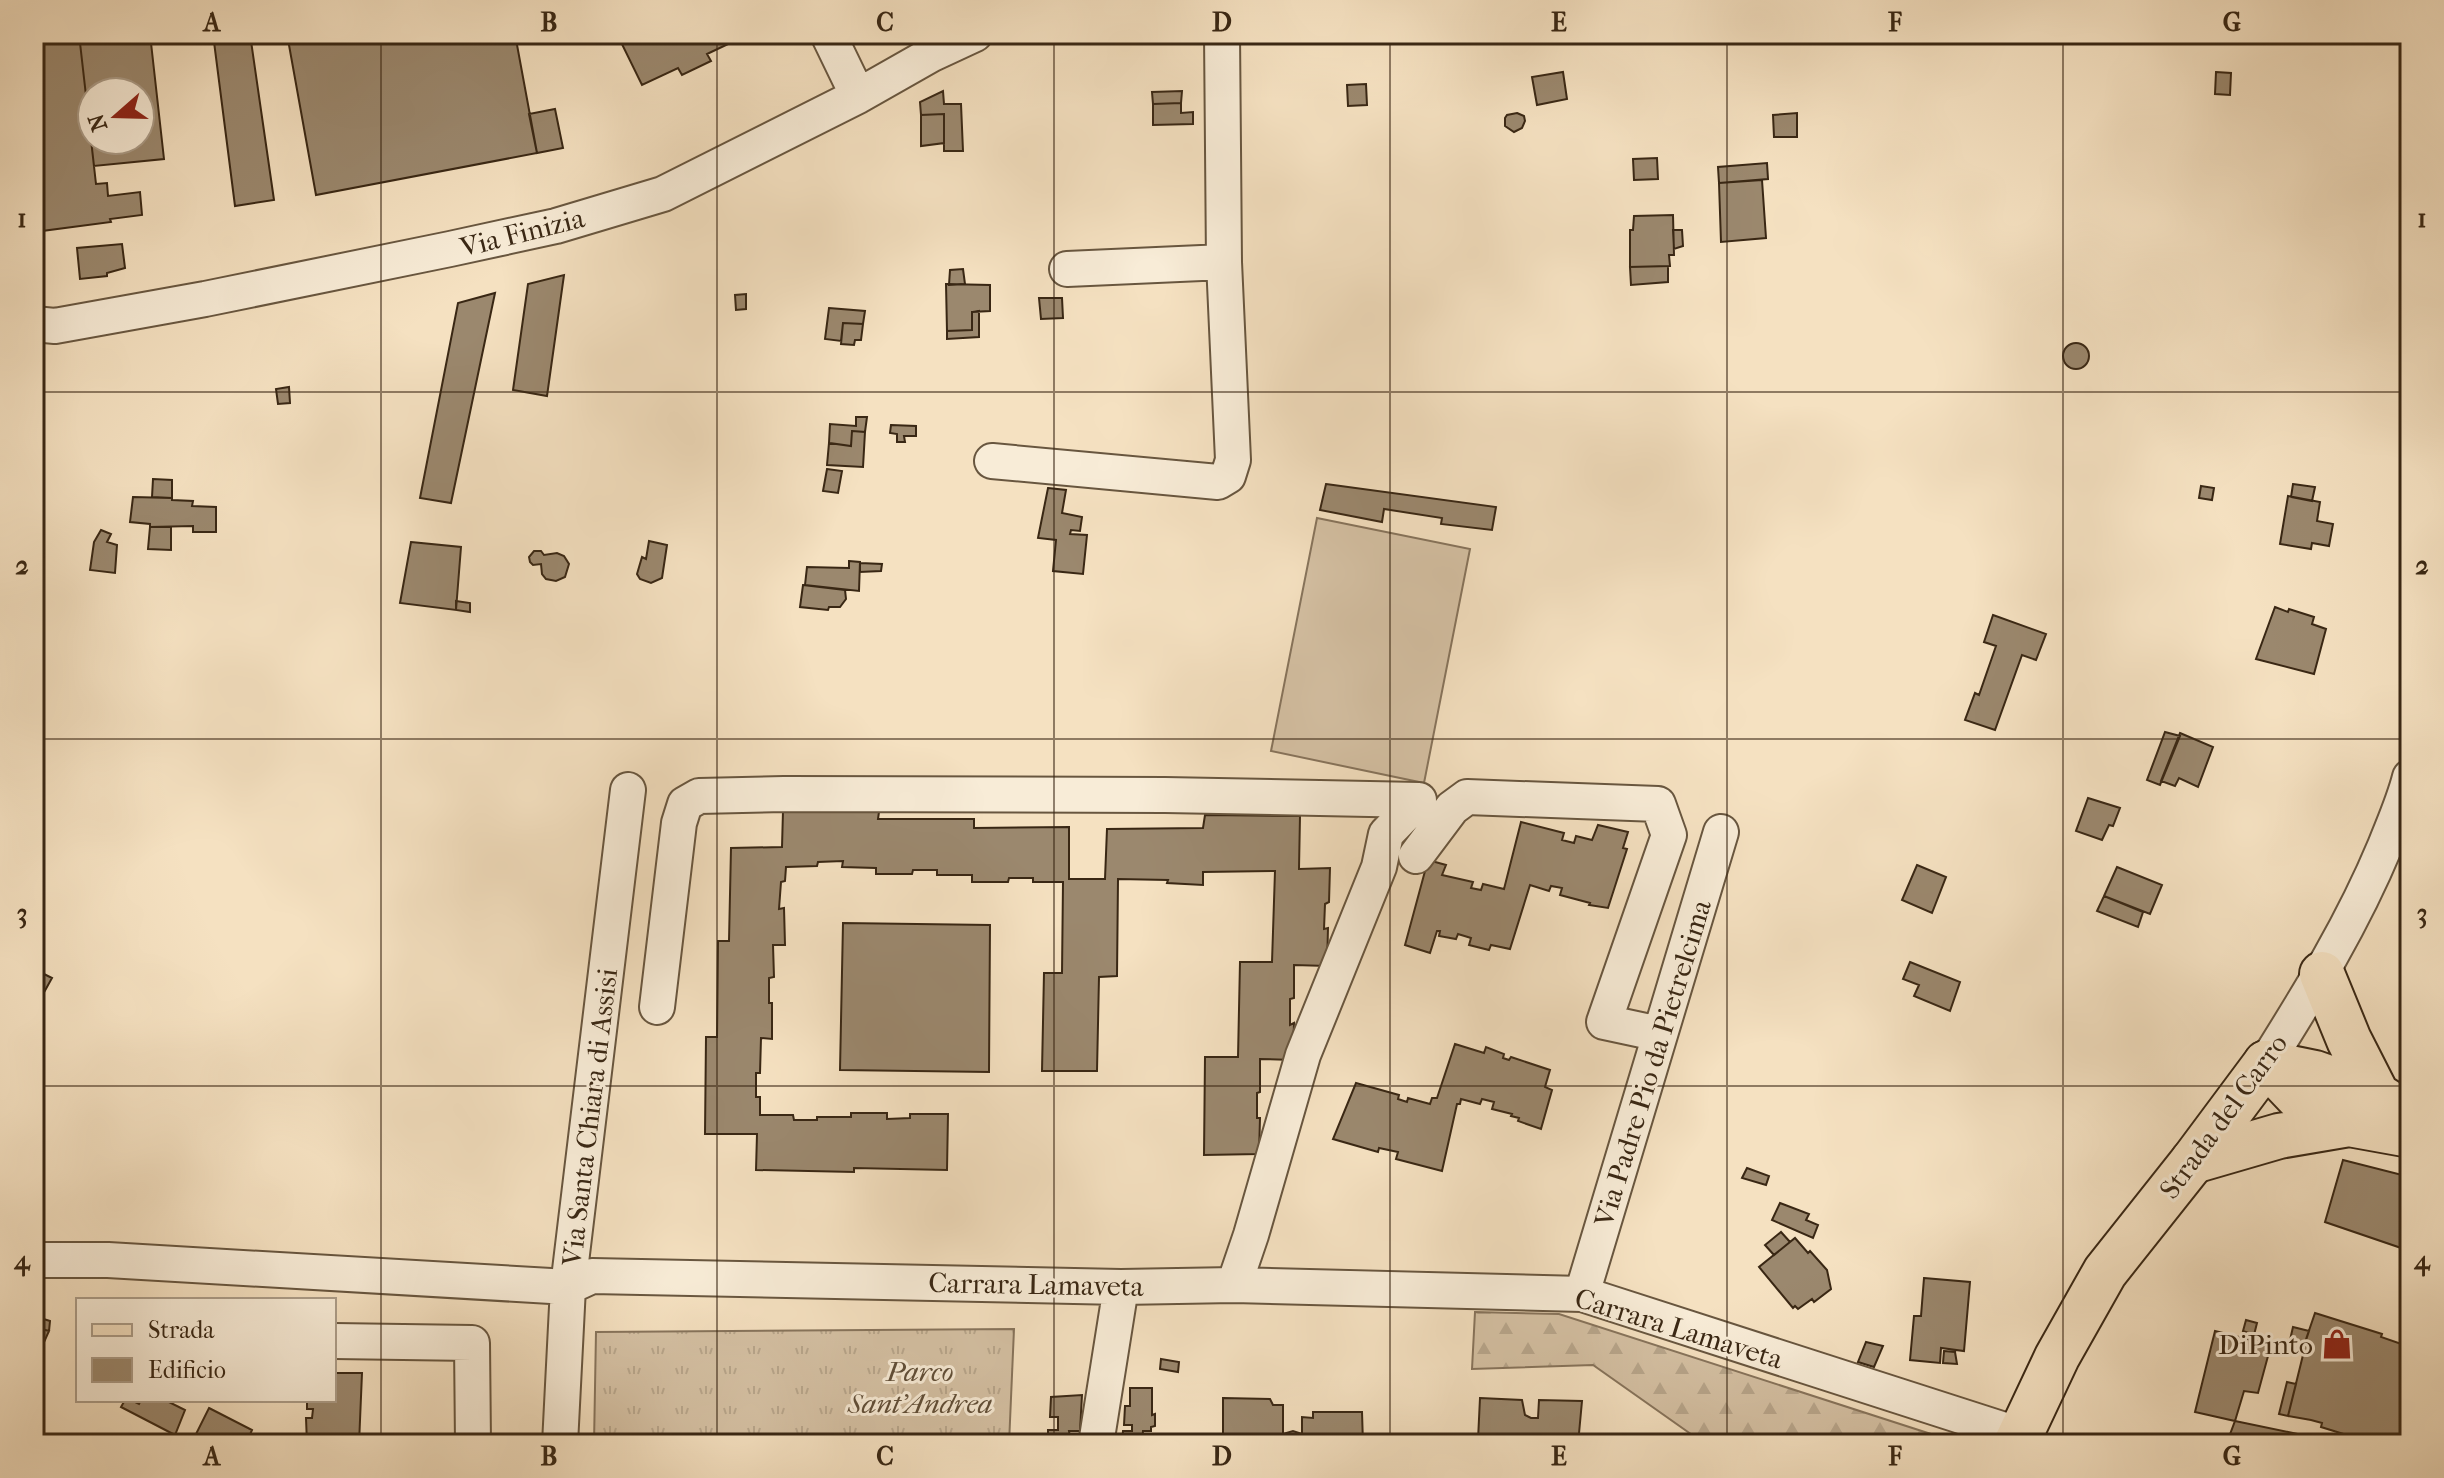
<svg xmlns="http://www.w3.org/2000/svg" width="2444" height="1478" viewBox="0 0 2444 1478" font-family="'IM FELL French Canon',serif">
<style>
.grass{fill:url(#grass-tufts);stroke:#87745c;stroke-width:2}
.forest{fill:url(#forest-firs);stroke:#87745c;stroke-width:2}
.pitch{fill:#d5c1a4;stroke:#87745c;stroke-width:2}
.building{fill:#9b886e;stroke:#392714;stroke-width:2;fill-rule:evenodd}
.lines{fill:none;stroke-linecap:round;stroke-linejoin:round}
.minor-casing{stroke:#68563f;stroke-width:38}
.major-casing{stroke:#392714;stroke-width:48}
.highway-casing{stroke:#392714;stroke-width:48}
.minor{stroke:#f8ecd7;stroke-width:34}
.major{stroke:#f5e1c1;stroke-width:44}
.highway{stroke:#f5e1c1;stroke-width:44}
.grid{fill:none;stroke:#392714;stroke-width:2;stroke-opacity:0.55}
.labels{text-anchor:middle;stroke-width:6;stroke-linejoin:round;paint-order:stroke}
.street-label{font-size:28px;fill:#392714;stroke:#f8ecd7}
.poi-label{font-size:28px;fill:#392714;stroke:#f8ecd7;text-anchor:end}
.park-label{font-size:28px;font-style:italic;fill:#604e38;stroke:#f8ecd7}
.neatline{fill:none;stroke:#392714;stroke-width:3}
.grid-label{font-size:26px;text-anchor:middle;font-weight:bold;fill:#392714}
</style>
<defs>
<pattern id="grass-tufts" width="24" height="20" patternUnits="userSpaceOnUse" patternTransform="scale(2)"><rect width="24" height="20" fill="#d5c1a4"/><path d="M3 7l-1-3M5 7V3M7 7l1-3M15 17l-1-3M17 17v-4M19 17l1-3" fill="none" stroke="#b8a68c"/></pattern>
<pattern id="forest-firs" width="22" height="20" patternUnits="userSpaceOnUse" patternTransform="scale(2)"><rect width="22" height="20" fill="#d5c1a4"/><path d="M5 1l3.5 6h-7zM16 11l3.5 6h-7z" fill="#b8a68c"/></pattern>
</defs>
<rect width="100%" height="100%" fill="#f5e1c1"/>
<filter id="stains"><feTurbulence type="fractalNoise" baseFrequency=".0025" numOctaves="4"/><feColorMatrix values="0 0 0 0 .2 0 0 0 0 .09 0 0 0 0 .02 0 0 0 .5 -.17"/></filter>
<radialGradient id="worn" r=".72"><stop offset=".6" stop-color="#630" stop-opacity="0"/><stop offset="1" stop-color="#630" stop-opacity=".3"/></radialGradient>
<path class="grass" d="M1014 1329 1009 1444H594L596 1332Z"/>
<path class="forest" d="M1475 1312 1559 1314 1962 1444H1705L1593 1365 1472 1369Z"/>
<path class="pitch" d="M1317 518 1470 549 1424 783 1271 751Z"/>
<path class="building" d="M34 34H79L96 184 107 183 108 196 140 192 142 215 110 219 111 222 34 232Z
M79 34H150L164 159 94 166ZM92 92H140V140H92Z
M213 34H250L274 200 235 206Z
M287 34H515L537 153 316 195Z
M617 34H744L745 36 707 54 711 61 682 75 678 68 642 85Z
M1563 72 1567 99 1537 105 1532 77Z
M2216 72 2231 73 2230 95 2215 94Z
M1366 84 1367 105 1348 106 1347 85Z
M943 91 944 104H961L963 151H944V114L921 115 920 102Z
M1182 91 1181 103 1153 104 1152 92Z
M1181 103V113L1193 112V124L1153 125V104Z
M555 109 563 148 537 153 529 114Z
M1517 113 1524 116 1525 121 1522 128 1514 132 1505 126V118L1507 115Z
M1797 113V137H1774L1773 115Z
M944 114V143L921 146V115Z
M1657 158 1658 179 1634 180 1633 159Z
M1767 163 1768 179 1719 183 1718 167Z
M1762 180 1766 238 1721 242 1719 183Z
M1673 215 1674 255H1669L1670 266 1630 267V230H1633L1634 216Z
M1673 230H1682L1683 246 1674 249Z
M122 244 125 268 107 273V276L80 279 77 248Z
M1668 266V282L1631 285 1630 267Z
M963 269 965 284 949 285 950 270Z
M564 275 547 396 513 390 528 284Z
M946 284 990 285V311L972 312V330L947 331Z
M495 293 451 503 420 498 458 303Z
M746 294V309L736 310 735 295Z
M1039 298H1062L1063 318 1041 319Z
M829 308 865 311 863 324 843 323 841 341 825 339Z
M979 311V337L947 339V331L972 330V312Z
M843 323 863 324 861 340H855L854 345 841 344Z
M2063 356a13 13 0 1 1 26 0a13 13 0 1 1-26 0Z
M289 387 290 403 278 404 276 389Z
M856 417H867L865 432 852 431 851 446 829 443 830 424 856 426Z
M891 425 916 426V436H904L905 442H897V434L890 433Z
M852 431 865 432 863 467 827 465 829 443 851 446Z
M827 469 842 471 838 493 823 491Z
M153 479 172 480V498L152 497Z
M1326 484 1496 507 1492 530 1441 524 1442 518 1384 509 1382 522 1320 510Z
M2293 484 2315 487 2312 501 2291 497Z
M2201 486 2214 488 2212 500 2199 498Z
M1048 488 1066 490 1062 513 1082 517 1080 531 1071 530 1070 534 1087 535 1083 574 1053 571 1056 540 1038 538Z
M2288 496 2320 502 2317 521 2333 524 2329 546 2312 543 2311 549 2280 544Z
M133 497 172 498V500L193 501 192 506 216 507V532H193V526L150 527V524L130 522Z
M150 527H171V550L148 549Z
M101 530 111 534 107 542 117 545 115 573 90 570 94 542Z
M649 541 667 545 662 578 651 583 640 579 637 574 642 557 646 559Z
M411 542 461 547 456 610 400 603Z
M534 551H541L544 555 557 553 564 556 569 564 565 577 556 581 546 579 542 574 541 564 533 565 530 562 529 557Z
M849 561 860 562 859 591 805 585 807 567 849 568Z
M860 563 882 564 881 571 860 572Z
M803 585 845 590 846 599 840 607H829L828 610 800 607Z
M456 601 470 603V612L456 610Z
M2275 607 2288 612 2289 609 2314 617 2312 624 2326 629 2314 674 2256 659Z
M1993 615 2046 634 2036 660 2022 655 1995 730 1965 720 1975 693 1979 695 1996 646 1984 642Z
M2165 732 2180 736 2160 785 2147 780Z
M2180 733 2213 747 2198 787 2179 778 2175 786 2161 781Z
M2088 798 2120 808 2113 826 2109 825 2102 840 2076 831Z
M783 811 879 812 878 819H974V828L1069 827V879H1105L1107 829 1203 828 1205 815 1300 816 1299 869 1330 868 1329 902 1325 904 1324 929 1328 928 1327 966 1294 965V998L1290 999V1025L1294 1023 1293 1060 1260 1059V1092L1257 1093V1118H1260L1259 1154 1204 1155 1205 1057H1238L1240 962H1272L1275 871 1203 872V885L1167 883 1168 880 1118 879 1117 976 1099 977 1097 1071H1042L1044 973H1062L1063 882H1033V878H1009L1008 882H972V875H937V870H913L912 874H876V868L842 867 843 861 818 862 817 866 786 867 785 881 781 882 779 909 784 908 785 945H773L774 977 769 978V1003H772V1039L761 1038 760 1073H756V1097H760V1115H793L794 1120H817V1117H851V1113H887V1119L910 1118V1114H948L947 1170 854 1168V1172L756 1170 757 1134H705L706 1037H717L718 941H729L731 848 782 847Z
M1521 822 1564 833 1562 840 1574 843 1576 836 1592 840 1598 825 1628 832 1623 848 1627 849 1608 908 1589 905 1590 903 1560 895 1562 888 1551 886 1549 891 1530 885 1510 949 1491 945 1489 950 1469 945 1471 938 1458 934 1456 939 1439 936 1440 931H1437L1430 953 1405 945 1428 860 1446 865 1442 875 1473 882 1471 888 1481 890 1483 884 1504 889Z
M1917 865 1946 877 1932 913 1902 900Z
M2117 867 2162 885 2150 914 2104 896Z
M2104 896 2143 912 2138 927 2097 911Z
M843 923 990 925 989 1072 840 1070Z
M1910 962 1960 982 1950 1011 1914 996 1919 985 1903 979Z
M34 969 52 978 37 1005 34 1004Z
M1455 1044 1484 1053 1486 1047 1504 1054 1503 1058 1509 1060 1511 1057 1550 1070 1545 1087 1552 1090 1541 1129 1518 1121 1519 1118 1511 1116 1512 1114 1492 1109 1494 1102 1482 1099 1480 1104 1461 1099 1460 1104H1457L1442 1171 1396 1159 1398 1152 1379 1148 1378 1152 1333 1139 1356 1083 1399 1095 1398 1099 1407 1102 1408 1098 1430 1104 1432 1098H1437Z
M2343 1160 2410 1177V1251L2325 1222Z
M1747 1168 1769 1176 1766 1185 1742 1178Z
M1780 1203 1809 1214 1806 1220 1818 1225 1813 1238 1772 1220Z
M1781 1232 1790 1242 1774 1255 1765 1245Z
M1795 1238 1808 1253 1810 1251 1827 1270 1831 1289 1814 1302 1812 1299 1798 1309 1795 1306 1793 1308 1759 1267Z
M1924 1278 1970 1282 1964 1351 1941 1348 1940 1363 1910 1360 1914 1316H1921Z
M2315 1313 2382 1334 2381 1337 2410 1347V1444H2348L2350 1436 2321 1427 2322 1423 2311 1420 2288 1416 2303 1355 2301 1354Z
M34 1316 50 1321 49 1331 34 1327Z
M2246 1320 2257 1323 2254 1335 2243 1331Z
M34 1327 49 1331 37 1358 34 1357Z
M2293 1327 2309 1331 2305 1343 2290 1340Z
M2215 1331 2271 1345 2258 1393 2244 1391 2235 1421 2195 1412Z
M1866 1342 1883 1346 1874 1367 1858 1362Z
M1944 1351 1955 1352 1957 1364 1943 1363Z
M1161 1359 1179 1362 1178 1372 1160 1369Z
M334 1373H362L359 1444H307L306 1418H312L313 1409H307V1400H334Z
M2287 1382 2296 1384 2288 1416 2279 1414Z
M1130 1388H1152V1415L1155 1414V1426L1151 1427V1431H1143L1142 1444H1122L1123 1431H1132V1425H1124L1125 1406H1130Z
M1082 1395 1080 1431H1069L1070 1437 1073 1436V1444H1043V1436L1048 1437V1430H1058V1417H1050L1051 1397Z
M1223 1398 1270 1399 1273 1405H1283V1434L1293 1431 1302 1434V1417L1313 1418V1412H1362L1363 1444H1223Z
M1480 1398 1522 1400 1525 1415 1531 1418H1538L1539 1400 1582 1401 1578 1444H1497V1440H1478Z
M125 1400H131L139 1404 141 1400H165L185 1410 175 1435 121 1407Z
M209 1408 252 1430 246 1444H226L209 1436 207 1440 196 1434Z
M2235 1421 2312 1437 2337 1441 2338 1437 2349 1439 2348 1444H2260L2229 1437Z"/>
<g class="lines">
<g class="minor-casing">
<path id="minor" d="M828 34 858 96
M1067 269 1224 262
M34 324 55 326 205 299 450 249 556 226 663 194 858 96 932 54 975 34
M992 461 1218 482 1228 476 1233 460 1224 262 1222 34
M1416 856 1452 808 1467 797 1658 804 1669 835 1604 1022 1660 1034
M657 1007 679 823 685 804 699 796 784 794 1165 795 1419 800 1386 834 1379 867 1303 1055 1251 1235 1234 1285
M2266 1063C2310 993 2353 923 2385 846 2394 823 2404 801 2410 777
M34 1260H108L568 1287 592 1276 1121 1287 1234 1285 1582 1294 2020 1435
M1582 1294 1721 832
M334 1341 472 1343 473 1444
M560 1444 568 1287 628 790
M1096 1444 1121 1287"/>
</g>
<g class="major-casing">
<path id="major" d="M2016 1444 2057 1357 2105 1272 2193 1161 2266 1063"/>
</g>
<g class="highway-casing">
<path id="highway" d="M2322 974 2349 1040 2377 1095
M2266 1063 2303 1102 2349 1124 2410 1135
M2266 1063 2315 1073 2377 1095 2410 1116
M2193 1161 2279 1136 2349 1124"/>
</g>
<use href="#minor" class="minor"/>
<use href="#major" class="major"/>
<use href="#highway" class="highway"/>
</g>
<path class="grid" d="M381 34V1444M717 34V1444M1054 34V1444M1390 34V1444M1727 34V1444M2063 34V1444M34 392H2410M34 739H2410M34 1086H2410"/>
<defs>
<g id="shop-bare" transform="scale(2.4)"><path d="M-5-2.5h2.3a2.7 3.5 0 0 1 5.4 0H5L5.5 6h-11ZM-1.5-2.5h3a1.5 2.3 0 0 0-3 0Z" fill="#8f2418" stroke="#f8ecd7" stroke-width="2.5" paint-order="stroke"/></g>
</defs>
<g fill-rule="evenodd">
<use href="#shop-bare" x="2337" y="1344"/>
</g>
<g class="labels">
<g class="street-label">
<text transform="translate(522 232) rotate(-14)" y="10">Via Finizia</text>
<text transform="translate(1652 1063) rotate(-73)" y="10">Via Padre Pio da Pietrelcima</text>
<text transform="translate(2223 1116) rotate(-54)" y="10">Strada del Carro</text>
<text transform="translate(589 1117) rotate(-83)" y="10">Via Santa Chiara di Assisi</text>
<text transform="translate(1036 1284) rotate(1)" y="10">Carrara Lamaveta</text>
<text transform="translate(1679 1328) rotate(17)" y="10">Carrara Lamaveta</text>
</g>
<g class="poi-label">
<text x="2313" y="1354">DiPinto</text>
</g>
<g class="park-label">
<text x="920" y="1381">Parco<tspan x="920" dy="32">Sant'Andrea</tspan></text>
</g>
</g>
<rect width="2444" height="1478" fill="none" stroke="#f5e1c1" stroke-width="88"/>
<rect x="76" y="1298" width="260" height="104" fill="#f8ecd7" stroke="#ac9d89" stroke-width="2"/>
<rect x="92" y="1324" width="40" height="12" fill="#f5e1c1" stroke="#ac9d89" stroke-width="2"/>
<text x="148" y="1338" font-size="24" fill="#392714">Strada</text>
<rect x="92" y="1358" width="40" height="24" fill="#9b886e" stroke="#ac9d89" stroke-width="2"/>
<text x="148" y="1378" font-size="24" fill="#392714">Edificio</text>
<g transform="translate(116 116) rotate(250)"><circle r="38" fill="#f8ecd7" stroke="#ac9d89" stroke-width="2"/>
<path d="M0-6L14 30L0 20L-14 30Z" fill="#8f2418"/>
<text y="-12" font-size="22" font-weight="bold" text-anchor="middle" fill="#392714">N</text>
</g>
<rect x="44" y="44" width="2356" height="1390" class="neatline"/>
<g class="grid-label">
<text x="212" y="31">A</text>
<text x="549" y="31">B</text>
<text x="885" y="31">C</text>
<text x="1222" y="31">D</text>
<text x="1559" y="31">E</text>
<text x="1895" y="31">F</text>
<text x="2232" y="31">G</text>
<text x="22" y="227">1</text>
<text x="2422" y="227">1</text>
<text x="22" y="574">2</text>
<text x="2422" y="574">2</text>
<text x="22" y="922">3</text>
<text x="2422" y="922">3</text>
<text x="22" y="1269">4</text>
<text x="2422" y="1269">4</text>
<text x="212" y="1465">A</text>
<text x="549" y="1465">B</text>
<text x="885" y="1465">C</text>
<text x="1222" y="1465">D</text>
<text x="1559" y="1465">E</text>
<text x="1895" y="1465">F</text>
<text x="2232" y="1465">G</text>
</g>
<rect width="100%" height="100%" filter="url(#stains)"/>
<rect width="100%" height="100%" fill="url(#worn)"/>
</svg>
